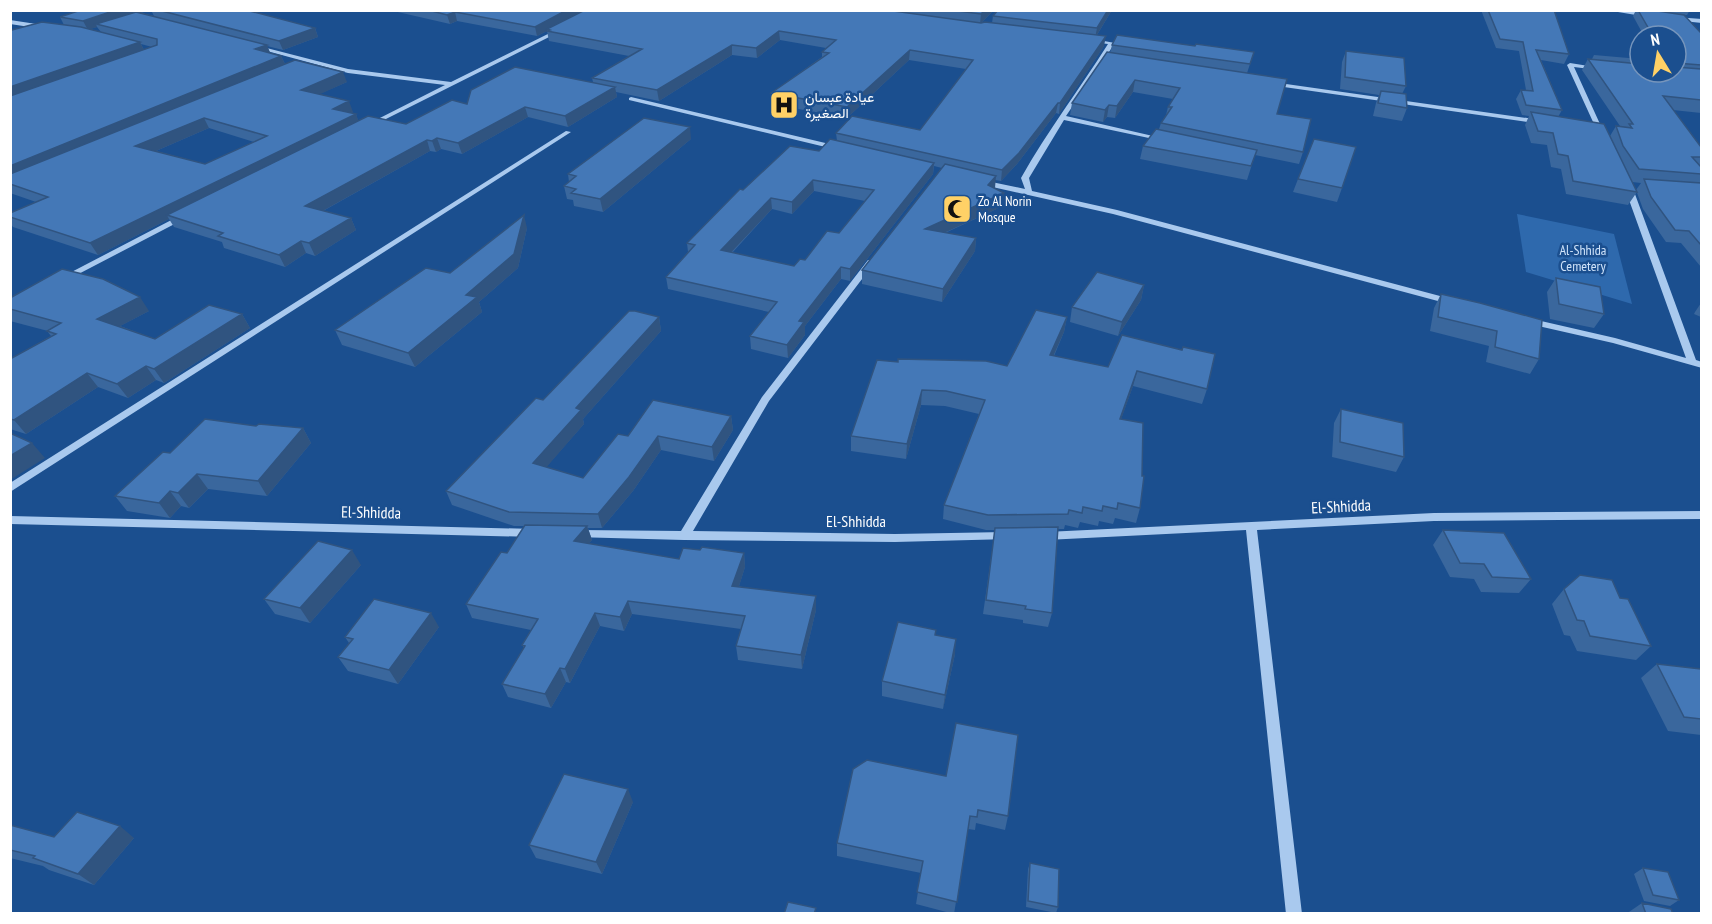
<svg xmlns="http://www.w3.org/2000/svg" width="1712" height="924" viewBox="0 0 1712 924" font-family="'PT Sans Narrow',Vazirmatn,sans-serif">
<style>
.green{fill:#2e69ad}
.lines{fill:none;stroke-linecap:round;stroke-linejoin:round}
.minor{fill:#a9c9ee;fill-rule:evenodd}
.wall{fill:#3a679d;fill-rule:evenodd}
.shaded-wall{fill:#305480}
.building{fill:#4478b7;stroke:#305480;stroke-width:1.5;fill-rule:evenodd}
.labels{text-anchor:middle;stroke-width:5;stroke-linejoin:round;paint-order:stroke}
.far-poi-label{font-size:14px;fill:#fff;stroke:#1b4f8f;text-anchor:start}
.far-park-label{font-size:14px;fill:#cfe3fa;stroke:#1b4f8f}
.street-label{font-size:16px;fill:#fff;stroke:#1b4f8f}
</style>
<rect width="100%" height="100%" fill="#1b4f8f"/>
<path class="green" d="M1517 214 1614 234 1632 304 1526 272Z"/>
<g class="lines">
<path class="minor" d="M1606 10H1625L1651 15 1648 17Z
M1675 17 1702 19V23L1673 20Z
M10 20 43 25 46 27 43 29 10 24Z
M558 29 563 30 370 127 368 126V124L445 85 348 73 252 47 255 45 348 69 451 82Z
M1093 39 1115 43 1066 116 1166 139 1163 141 1064 120 1029 178 1032 191 1117 210 1455 300V304H1449L1113 214 979 184V180H982L1025 189 1021 178C1048 130 1079 90 1108 44L1091 42 1090 41Z
M1570 63 1601 68 1598 70 1574 67 1605 135 1604 136 1599 135 1567 65Z
M1272 82 1541 120 1544 122 1541 124 1270 85V83Z
M631 97 838 146 841 148 838 150 629 100V98Z
M566 131 571 132 10 492V483Z
M1625 184 1632 186 1696 360 1702 362V368L1613 343 1525 323 1524 321 1528 318 1615 338 1686 358 1624 186Z
M181 215 188 217 67 280H61L60 278Z
M868 260H871L875 262 769 401 693 531 895 534 1006 532 1010 533 1012 536 1010 539 895 542 684 540 574 537 572 534 574 531 578 530 681 531 762 397Z
M1702 511V519L1434 521 1257 530 1302 914H1286L1246 530 1046 540 1042 539 1040 536 1042 533 1046 532 1434 513Z
M10 516 535 529 539 530 541 533 539 536 535 537 10 524Z"/>
</g>
<path class="wall" d="M81 10H150L141 13 154 16 151 10H246L315 28 318 37 283 50 267 46 270 53 281 56 285 64 347 82 319 94 353 112 351 113 356 114 358 121 406 124 467 104 593 82 592 78 629 56 549 41 547 31 537 36 457 21 450 24 389 10H994L981 23H992L993 16 998 10H1112L1097 35 1104 46 1059 114 1056 113 1017 164 1001 181 995 180V188L1003 206 945 233 976 238 975 251 942 302 862 284V270L942 168 934 166 933 174 850 281 841 279 805 326V335L788 358 751 349 750 336 769 312 668 289 666 277 688 252 687 243 743 190 819 151 837 141 836 133 920 130 966 69 909 60 847 118 772 104 771 93 822 57V52L826 48 780 40 757 58 732 55 659 101 616 92 617 97 568 127 528 117 462 154 441 149 436 152 430 151 323 211 351 218 356 230 315 256 306 253 285 267 224 248 222 242 174 227 169 219 98 255 13 227 10 223V213L36 202 10 193V30H12L64 25 60 17ZM97 27 101 32 89 29ZM141 44 152 47 144 50ZM209 128 254 142 205 164 156 151ZM814 191 865 201 839 233 805 260 794 266 732 253 772 209 792 214Z
M1481 10H1554L1569 54 1564 64 1541 60 1562 110 1558 117 1610 136 1616 126H1620L1582 70 1588 59H1592L1594 55 1640 59V72H1676V36H1644L1633 16 1636 10H1690L1687 15 1669 13 1701 33V113L1673 110 1701 147V267L1681 243 1666 242 1643 209 1636 190 1641 183 1632 182 1637 192 1628 205 1566 194 1561 169 1551 167 1547 145 1531 143 1525 125 1529 116 1522 115 1516 99 1521 90H1526L1519 51 1496 48Z
M1112 45 1195 46 1254 52 1247 73 1277 114 1303 152 1299 164 1255 155 1247 180 1140 159 1143 146 1159 129 1161 123 1166 115 1168 107 1173 99 1133 92 1115 118 1107 117 1103 122 1070 115 1072 103 1110 53Z
M1346 51 1406 86 1402 94 1407 108 1402 121 1373 116 1376 103 1379 95 1340 89 1342 62Z
M691 139 603 212 574 206 573 200 567 199 564 186 569 182 568 174Z
M1298 179 1342 188 1337 202 1293 192Z
M527 228 518 268 479 302 482 312 415 367 342 345 335 330 450 273Z
M1556 278 1604 314 1594 328 1550 319 1547 292Z
M1144 285 1141 300 1118 336 1070 322 1072 307Z
M1441 294 1539 359 1530 374 1486 362 1489 346 1430 331 1434 308Z
M10 298 149 311 120 326 155 339 242 314 250 328 164 383 156 380 128 398 98 387 26 434 10 429V359L51 336 47 331H48L10 321Z
M1701 303V317L1694 314 1695 312Z
M659 317 661 331 583 419 584 424 546 467 583 478 628 436 731 416 733 430 714 461 661 450 633 491 602 528H588L592 540 588 544 679 559 700 550 744 553 745 567 739 586 816 610 802 669 738 660 736 646 741 629 632 614 624 631 600 626 570 683 566 682 551 708 508 697 502 684 524 648 522 645 531 630 472 618 466 604 507 553 525 526H514L452 505 446 491 543 400Z
M1067 317 1064 332 1054 356 1108 367 1122 335 1207 389 1202 404 1133 386 1121 419 1142 476 1140 508 1136 523 1115 518 1113 524 1099 521 1098 526 1080 522 1078 528 1065 525 1064 529H1058L1052 613 1048 627 1023 623V620L983 614 995 530H986L943 519 944 505 979 414 945 406 921 405 906 459 851 451V436L898 362 1007 366Z
M1341 409 1404 457 1396 472 1332 457 1334 423Z
M256 426 303 428 311 443 267 496 208 489 189 508 181 506 170 518 127 511 115 496 170 453Z
M1443 530 1531 579 1519 593 1481 592 1474 579 1450 577 1433 545Z
M361 565 310 623 275 614 264 599Z
M1564 589 1620 598 1651 646 1636 660 1577 651 1570 636 1564 635 1552 604Z
M439 627 398 684 348 671 338 657 349 643 345 637Z
M955 654 943 709 882 696V681Z
M1657 664 1701 669V735L1668 731 1641 678Z
M853 769 1008 816 1005 830 976 823 975 830 968 829 954 914 916 904 921 873 837 856V843Z
M633 802 602 874 536 858 529 845Z
M10 825 54 837 134 838 94 885 49 870 43 866 10 858Z
M1030 863 1058 907 1056 913 1026 907 1028 869Z
M1643 868 1679 900 1670 906 1644 901 1634 874Z
M1642 903 1673 914H1626Z"/>
<path class="shaded-wall" d="M116 10H150L102 25 96 24 97 27 88 30 83 21Z
M567 10H588L547 29V31L537 36 535 27Z
M985 10H994L980 24 981 14Z
M1108 10H1112L1095 38 1097 28Z
M455 12 457 21 450 24 447 15Z
M315 28 318 37 283 50 279 41Z
M779 31 780 40 757 58 756 48Z
M1106 36 1104 46 1059 114 1060 103Z
M140 42 145 52 10 100V87Z
M267 45 271 55 255 49Z
M732 45V55L659 101 657 90Z
M910 50 909 60 847 118V107Z
M281 56 286 66 10 180V166Z
M343 72 347 82 305 101 301 90Z
M1135 80 1133 92 1115 118 1117 106Z
M615 87 617 97 568 127 565 116Z
M349 101 353 112 337 120 333 109Z
M1058 103 1056 113 1017 164 1001 181 1002 170Z
M1109 105 1107 117 1103 122 1105 110Z
M525 107 528 117 462 154 458 143Z
M356 114 360 125 167 215 169 219 98 255 90 243Z
M204 118 209 128 142 157 135 146Z
M690 127 691 139 603 212 600 199Z
M437 138 441 149 436 152 432 141Z
M427 140 430 151 310 218 305 206Z
M934 163 933 174 850 281V269Z
M996 176 995 188 988 185Z
M813 180 814 191 792 214V202Z
M1004 193 1003 206 924 242 925 229Z
M771 198 772 209 722 262 721 250Z
M524 215 527 228 518 268 479 302 482 312 415 367 408 353 466 295Z
M351 218 356 230 315 256 309 243Z
M976 238 975 251 942 302 943 289Z
M301 241 306 253 285 267 279 255Z
M841 267V279L805 326V335L788 358 787 345 799 321Z
M1144 285 1141 300 1118 336 1122 322Z
M140 297 149 311 107 333 97 319Z
M242 314 250 328 164 383 154 369Z
M659 317 661 331 583 419 584 424 538 477 533 463 576 408Z
M1067 317 1064 332 1047 370 1050 355Z
M146 366 156 380 128 398 117 384Z
M1137 371 1133 386 1116 434 1120 419Z
M87 373 98 387 26 434 14 420Z
M922 390 921 405 906 459 907 444Z
M731 416 733 430 714 461 712 447Z
M303 428 311 443 267 496 258 481Z
M658 436 661 450 633 491 602 528 598 514Z
M32 443 45 458 10 480V456Z
M197 474 208 489 189 508 178 493Z
M170 491 181 506 170 518 159 503Z
M587 526 592 540 579 555 574 541Z
M352 550 361 565 310 623 300 608Z
M744 553 745 567 735 599 732 586Z
M816 596V610L802 669 801 655Z
M628 601 632 614 624 631 620 617Z
M431 613 439 627 398 684 389 670Z
M595 613 600 626 570 683 565 669Z
M956 639 955 654 943 709 945 695Z
M560 668 566 682 551 708 545 694Z
M628 789 633 802 602 874 596 862Z
M120 826 134 838 94 885 78 874Z"/>
<path class="building" d="M81 10H116L83 21 60 17Z
M158 10H246L315 28 279 41Z
M428 10H567L535 27 455 12 447 15Z
M585 10H886L981 23 985 22 1106 36 1060 103H1058L1019 153 1002 170 836 133 852 116 920 130 973 60 910 50 847 107 771 93 829 53 822 52 836 40 779 31 756 48 732 45 657 90 592 78 642 49 547 31 550 30 547 29Z
M950 10H985L981 14Z
M998 10H1108L1097 28 993 16Z
M1488 10H1554L1569 54 1536 50 1562 110 1526 105 1521 90 1533 91 1523 42 1500 39Z
M1638 10H1651L1684 15 1701 33V65L1676 63V36H1653Z
M136 12 267 45 255 49 281 56 10 166V96L157 45V39L96 24Z
M42 22 81 27 140 42 10 87V30H12Z
M1117 35 1195 46 1196 44 1254 52 1250 64 1112 45Z
M1346 51 1404 58 1406 86 1345 77Z
M1107 52 1287 79 1277 114 1311 119 1303 152 1161 123 1172 107H1168L1180 88 1135 80 1117 106 1109 105 1105 110 1072 103Z
M1588 59 1640 64V72H1676V67L1701 69V100L1663 96 1701 147V157H1692L1701 167V174L1639 169 1623 146 1616 126 1632 128 1629 124H1633Z
M295 60 343 72 301 90 349 101 333 109 356 114 90 243 10 217V213L48 197 10 184V174ZM204 118 267 136 205 164 135 146Z
M515 67 615 87 565 116 525 107 458 143 437 138 432 141 427 140 305 206 351 218 309 243 301 241 279 255 218 236 223 233 167 215 368 116 406 124 452 100 467 104 471 90Z
M1381 91 1406 94 1407 108 1378 103Z
M1531 112 1604 124 1637 192 1573 181 1568 156 1558 154 1553 133 1538 131Z
M644 118 690 127 600 199 571 193 576 189 564 186 576 176 568 174Z
M1156 129 1257 150 1251 166 1143 146Z
M830 139 934 163 850 269 841 267 799 321 804 322 787 345 750 336 777 302 666 277 695 245 687 243 740 189 743 190 790 146 819 151ZM813 180 874 190 839 233 827 231 805 260 800 259 794 266 721 250 771 198 792 202Z
M1314 139 1356 147 1342 188 1298 179Z
M945 164 996 176 988 185 1004 193 925 229 976 238 943 289 862 270Z
M1644 179 1701 183V245L1689 231 1675 230 1651 197Z
M524 215 514 254 466 295 477 297 408 353 335 330 426 268 450 273Z
M62 269 103 279 140 297 97 319 155 339 209 305 242 314 154 369 146 366 117 384 87 373 14 420 10 419V359L56 334 47 331 61 323 10 309V298Z
M1097 272 1144 285 1122 322 1072 307Z
M1556 278 1600 287 1604 314 1559 304Z
M1441 294 1480 303 1542 320 1539 359 1495 347 1497 331 1438 317Z
M1036 310 1067 317 1050 355 1108 367 1122 335 1182 350 1183 347 1215 354 1207 389 1137 371 1120 419 1143 423 1142 476H1144L1140 508 1118 503 1117 509 1103 506 1102 511 1083 507 1082 513 1069 510 1068 514 988 515 944 505 985 400 946 391 922 390 907 444 851 436 877 360 898 362V359L986 361 1007 366Z
M629 311H635L659 317 576 408 581 410 533 463 583 478 618 434 628 436 653 400 731 416 712 447 658 436 629 477 598 514 509 512 446 491 536 398 543 400Z
M1341 409 1403 423 1404 457 1340 442Z
M205 419 256 426 259 424 303 428 258 481 197 474 178 493 170 491 159 503 115 496 163 452 170 453Z
M10 433 32 443 10 456Z
M525 525 587 526 574 541 679 559 683 548 700 550 702 547 744 553 732 586 816 596 801 655 736 646 745 616 628 601 620 617 595 613 565 669 560 668 545 694 502 684 525 646 522 645 538 619 466 604 501 552 507 553Z
M1058 527 1052 613 1025 609 1026 606 986 600 995 528Z
M1443 530 1504 533 1531 579 1492 577 1484 564 1460 563Z
M318 541 352 550 300 608 264 599Z
M1580 575 1612 580 1620 598 1628 599 1651 646 1590 636 1584 621 1577 620 1564 589Z
M374 599 431 613 389 670 338 657 353 639 345 637Z
M898 622 936 630 935 635 956 639 945 695 882 681Z
M1657 664 1701 669V719L1684 717Z
M956 723 1018 735 1008 816 978 810 977 817 970 816 957 902 917 892 923 861 837 843 853 769 867 760 946 776Z
M564 774 628 789 596 862 529 845Z
M77 812 120 826 78 874 33 858 35 856 10 850V825L54 837Z
M1030 863 1059 869 1058 907 1028 901Z
M1643 868 1668 872 1679 900 1653 895Z
M788 902 816 908 814 914H784Z
M1642 903 1671 909 1673 914H1646Z"/>
<defs>
<g id="hospital-square" transform="scale(1.5)"><rect x="-9" y="-9" width="18" height="18" rx="4" fill="#ffd166" stroke="#1b4f8f"/><path d="M-5-5h3v3.5h4V-5h3V5h-3V1.5h-4V5h-3Z" fill="#111"/></g>
<g id="mosque-square" transform="scale(1.5)"><rect x="-9" y="-9" width="18" height="18" rx="4" fill="#ffd166" stroke="#1b4f8f"/><path d="M3.5-4.9A6 6 0 1 0 3.5 4.9A5 5 0 1 1 3.5-4.9Z" fill="#111"/></g>
</defs>
<g fill-rule="evenodd">
<use href="#hospital-square" x="784" y="105"/>
<use href="#mosque-square" x="957" y="209"/>
</g>
<g class="labels">
<g class="far-poi-label">
<text x="805" y="102">عيادة عبسان<tspan x="805" dy="16">الصغيرة</tspan></text>
<text x="978" y="206">Zo Al Norin<tspan x="978" dy="16">Mosque</tspan></text>
</g>
<g class="far-park-label">
<text x="1583" y="255">Al-Shhida<tspan x="1583" dy="16">Cemetery</tspan></text>
</g>
<g class="street-label">
<text transform="translate(1341 506) rotate(-3)" y="6">El-Shhidda</text>
<text transform="translate(371 512) rotate(1)" y="6">El-Shhidda</text>
<text x="856" y="527">El-Shhidda</text>
</g>
</g>
<rect width="1712" height="924" fill="none" stroke="#ffffff" stroke-width="24"/>
<g transform="translate(1658 54) rotate(349)"><circle r="28" fill="#1b4f8f" stroke="#7695bc" stroke-width="1.5"/>
<path d="M0-4.5L10 22L0 15L-10 22Z" fill="#ffd166"/>
<text y="-9" font-size="16" font-weight="bold" text-anchor="middle" fill="#ffffff">N</text>
</g>
</svg>
